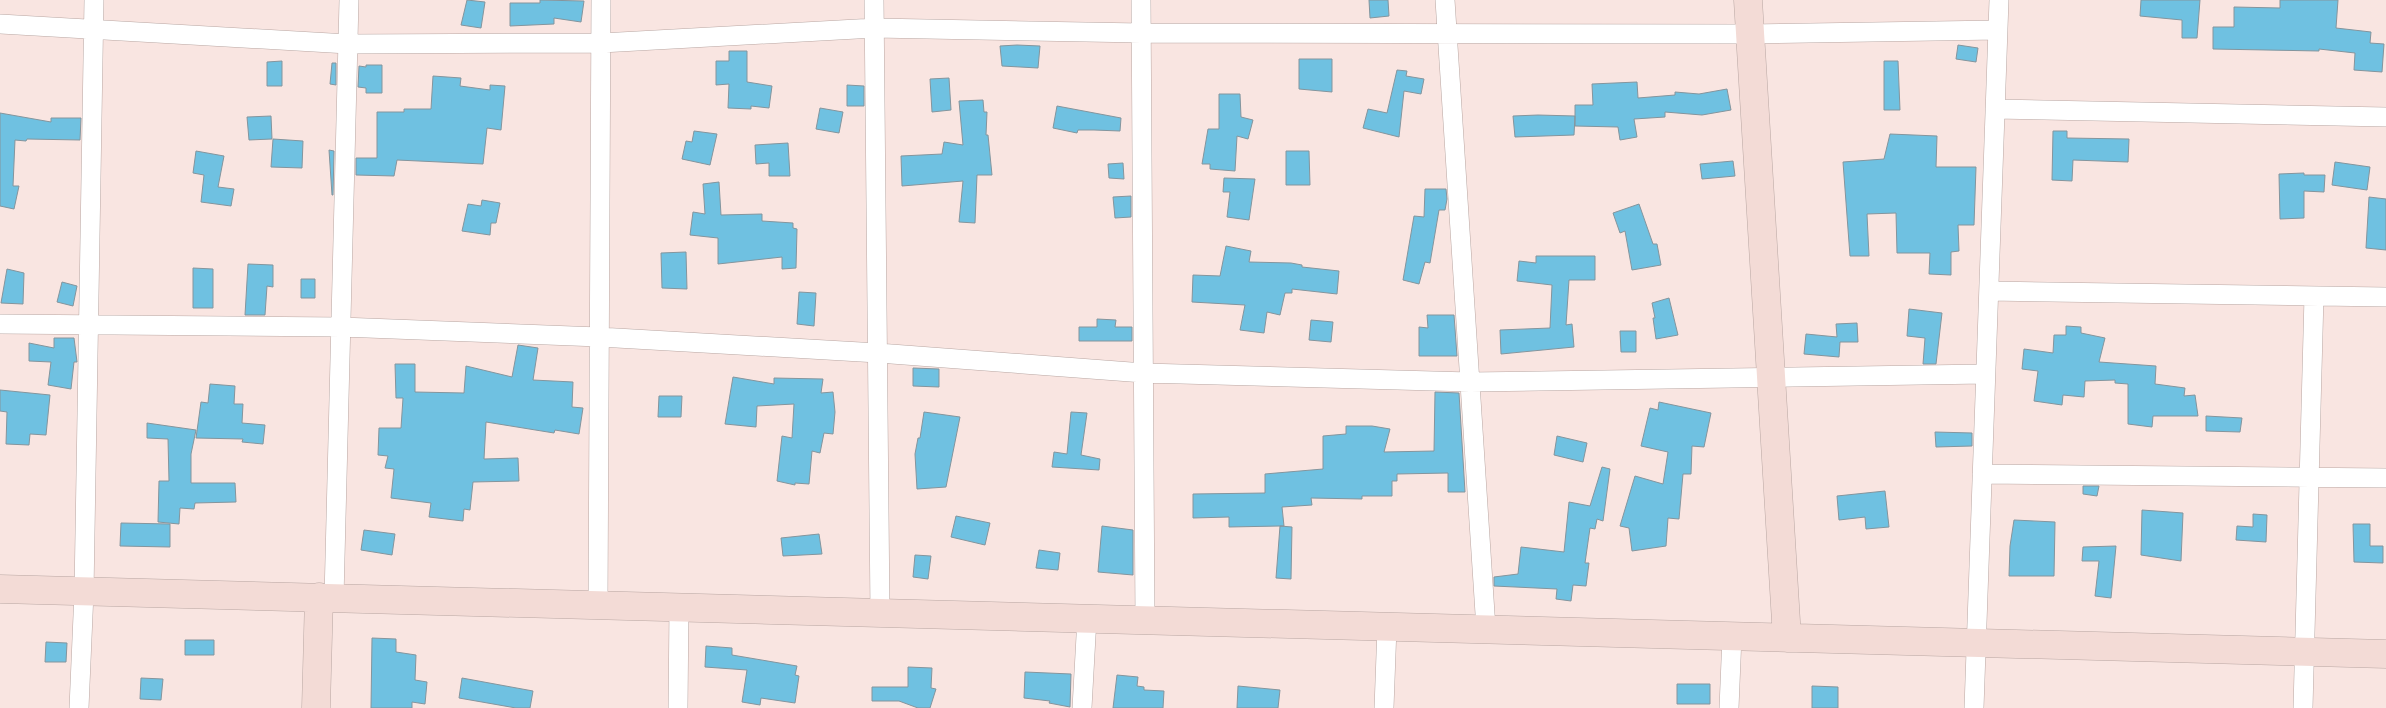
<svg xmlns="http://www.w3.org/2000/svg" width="2386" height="708" viewBox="0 0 2386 708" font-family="Inter,sans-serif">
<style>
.building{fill:#6fc1e1;stroke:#84959d}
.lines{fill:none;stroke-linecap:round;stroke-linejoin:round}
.street-casing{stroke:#b9a7a3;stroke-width:20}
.secondary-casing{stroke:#b9a7a3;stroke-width:29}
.street{stroke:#fff;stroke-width:19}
.secondary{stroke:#f3dbd6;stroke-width:28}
</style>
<rect width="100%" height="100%" fill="#f9e5e1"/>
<path class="building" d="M467 0 485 2 481 28 461 25Z
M540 0 584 1 581 22 554 18V24L510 26V3H540Z
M1369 0H1388L1389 16 1370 18Z
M2141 0H2200L2197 38H2182V20L2140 16Z
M2280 0H2338L2336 28 2371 32 2370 43 2384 44 2382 72 2354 70 2355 53 2319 49V51L2213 49V27H2234V7L2280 8Z
M1017 45 1040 46 1038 68 1002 66 1000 46Z
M1958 45 1978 48 1976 62 1956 59Z
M729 51H747V82L772 86 769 108 751 106V109L728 108 729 84 716 85V61H729Z
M1299 59H1332V92L1299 89Z
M282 61V86H267V62Z
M1884 61H1898L1900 110H1884Z
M332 63H336V85L330 84Z
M366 65H382V93H366V88L358 87 359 66 366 67Z
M1397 70 1407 71 1406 76 1424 79 1421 94 1404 91 1399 137 1363 128 1368 109 1387 113Z
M433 76 461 78 460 86 490 90V85L505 86 501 130 487 128 483 164 397 160 394 176 356 175V158H377V112H404V109H431Z
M949 78 951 110 932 112 930 79Z
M1637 82 1638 98 1675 95V92L1699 94 1727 89 1731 110 1702 115 1665 112V117L1634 119 1637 137 1620 140 1618 127 1575 126V105H1593L1592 84Z
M847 85 864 86V106H847Z
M1219 94H1240L1241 117 1253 120 1248 139 1237 136 1235 171 1210 169V164H1202L1208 129H1219Z
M983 100 984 112H987L986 135H988L992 175H977L975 223 959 222 963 181 902 186 901 156 942 154 944 142 963 145 959 101Z
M1057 106 1121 118 1120 131 1094 130H1078L1077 133 1053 128Z
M820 108 843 112 839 133 816 129Z
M0 113 51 122V118H81L80 140 27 139 26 141 15 140 13 186H19L14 209 0 206Z
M1538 115 1575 116 1574 135 1515 137 1513 116Z
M271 116 272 139 249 140 247 117Z
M694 131 717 134 710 165 682 159 686 141 692 142Z
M2053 131H2067V138L2129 139 2128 162 2073 160 2072 181 2052 180Z
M1890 134 1937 136 1936 167H1976L1974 225H1958L1959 251 1951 252V275L1929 274 1930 253H1897L1896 213 1867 214 1869 256H1850L1843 162 1884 159Z
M273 139 303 141 302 168 271 167Z
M788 143 790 176H769V163L756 164 755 145Z
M329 150 334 151 333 195H332Z
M196 151 224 156 218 187 234 189 231 206 201 202 204 175 193 173Z
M1286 151H1309L1310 185H1286Z
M1733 161 1735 176 1702 179 1700 164Z
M2335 162 2370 167 2367 190 2332 185Z
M1123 163 1124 179 1109 178 1108 164Z
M2304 173V175H2325L2324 192 2304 191V218L2280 219 2279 174Z
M1224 178 1255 179 1249 220 1227 217 1230 192H1223Z
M719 182 721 215 762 214V221L793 223V228L797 229 796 268 782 269V257L718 264V238L690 235 693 212 705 214 703 184Z
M1425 189H1446L1447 199 1445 210H1439L1430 263 1425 262 1419 284 1403 280 1414 216 1424 217Z
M1131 196V217L1115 218 1113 197Z
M2369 197 2386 199V250L2366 248Z
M482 200 500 203 496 223H491L490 235 462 231 468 204 481 206Z
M1639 204 1653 244H1657L1661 265 1632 270 1625 231 1620 233 1613 213Z
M1226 246 1251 251 1249 262 1291 263 1302 265V267L1339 271 1337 294 1292 289V293H1285L1280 315 1267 312 1264 333 1240 330 1245 305 1192 302 1193 275 1220 276Z
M686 252 687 289 662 288 661 253Z
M1536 256H1595V280H1569L1566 325 1572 324 1574 347 1501 354 1500 330 1550 328 1552 285 1517 281 1519 261 1536 263Z
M248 264 273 265V287L267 286 265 315H245Z
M193 268 213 269V308H193Z
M7 269 24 273 23 304 1 303Z
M301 279H315V298H301Z
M62 282 77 286 73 306 57 302Z
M799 292 816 293 814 326 797 324Z
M1669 298 1678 335 1656 339 1653 318H1655L1652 303Z
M1909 309 1942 313 1936 364H1923L1925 338 1907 336Z
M1427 315H1454L1457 356H1419V327L1428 328Z
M1097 319 1116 320 1115 327H1132V341H1079V327H1097Z
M1311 320 1333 322 1331 342 1309 340Z
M1857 323 1858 342H1840L1839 357 1804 354 1806 334 1837 337 1836 324Z
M2066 326 2081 327V333L2105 338 2099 362 2156 366 2155 384 2185 388 2184 396 2195 395 2198 416H2153L2152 427 2128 424V384L2115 383V380L2085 381 2084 397 2063 395 2062 405 2034 401 2038 371 2022 369 2024 349 2053 353 2054 335H2066Z
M1620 331H1636V352H1621Z
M54 338H74L77 362H74L71 389 48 385 51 362 29 361V343L54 348Z
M518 345 538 348 533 380 573 382 572 407 583 408 579 434 555 430 554 433 486 422 484 459 518 458 519 481 473 482 470 510 464 509 463 521 429 517 431 503 391 498 394 469 385 468 388 456 378 455 379 428H401L403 398H396L395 364H415V392L464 393 466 366 512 377Z
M913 368 939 369V387L913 386Z
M733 377 774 384V378L823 379 821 393 833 392 835 412 833 434 824 433 820 453 812 451 809 484 795 483V485L777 481 782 436 792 438 794 404 757 406 756 427 725 424Z
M210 384 235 386 234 404H243L242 423 265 425 263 444 242 442 243 439 196 438 201 402 208 403Z
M0 390 50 395 46 435 30 434 29 445 6 444 7 412 0 411Z
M1435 392 1459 393 1465 492H1448V473L1397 474V481H1392V496H1362V499L1311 498 1312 505 1282 507 1284 526H1280L1292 527 1291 579 1276 578 1280 526 1229 527V517L1193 518V494L1265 493V474L1323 469V436L1346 434V426H1372L1390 429 1384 452 1434 451Z
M659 396H682L681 417H658Z
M1659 402 1711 413 1704 447 1692 446 1691 474H1683L1679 519 1668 518 1666 546 1632 551 1629 528 1620 526 1635 476 1663 484 1668 452 1641 446 1650 408 1658 410Z
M924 412 960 417 946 487 917 489 915 454 918 438H920Z
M1071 412 1087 413 1081 455 1100 459 1099 470 1052 467 1054 452 1067 454Z
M2206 416 2242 418 2240 432 2206 431Z
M147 423 196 430 191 454V483H235L236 502 195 503 194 509 180 508 179 524 158 522 159 481H169L168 439 147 438Z
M1935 432 1972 433V446L1936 447Z
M1557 436 1587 443 1583 462 1554 455Z
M1602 467 1610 469 1603 521 1597 519 1595 529 1590 528 1585 563H1589L1586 586 1573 585 1571 601 1556 599 1557 589 1494 586V577L1518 574 1521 547 1564 552 1569 502 1590 506Z
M2083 486H2099L2097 496 2083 494Z
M1885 491 1889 527 1866 529 1865 517 1839 520 1837 496Z
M2142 510 2183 513 2181 561 2141 555Z
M2253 514 2267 515 2266 542 2236 540 2237 526 2253 527Z
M956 516 990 523 985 545 951 537Z
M2014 520 2055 522 2054 576H2009L2010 546Z
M121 523 170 524V547L120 546Z
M2353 524H2370V546H2383V563L2354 562Z
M1102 526 1133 530V575L1098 572Z
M364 530 395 534 392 555 361 550Z
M819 534 822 554 783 556 781 538Z
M2116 546 2111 598 2095 596 2099 561H2082L2083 547Z
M1039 550 1060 553 1058 570 1036 568Z
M915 555 931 556 928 579 913 577Z
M372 638 396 639V652L416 655 415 680 427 682 425 704 412 702V708H371Z
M185 640H214V655H185Z
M46 642 67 643 66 662H45Z
M706 646 732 648V655L797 666 795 675 799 676 795 703 761 698 760 705 742 702 747 670 705 667Z
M908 667 932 668 931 688 936 689 930 708H918L899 701H872V687H908Z
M1025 672 1071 674 1070 707 1049 703 1050 701 1024 698Z
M1117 675 1138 677 1137 686 1144 687V690L1164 691 1163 708H1113Z
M141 678 163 679 161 700 140 699Z
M462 678 533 691 530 708H516L459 698Z
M1677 684H1710V704H1677Z
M1238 686 1280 690 1278 708H1237Z
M1812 686 1838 687V708H1812Z"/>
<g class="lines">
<g class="street-casing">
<path id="street" d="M874 0 880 613
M1141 0 1145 620
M1445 0 1486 629
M0 24 348 44 601 43 875 28 1141 33 1750 34 1998 30
M1995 109 2386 117
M1989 291 2386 297
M0 324 341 327 599 337 878 353 1144 373 1470 382 1985 374
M1982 474 2386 478
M334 598 349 0
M598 605 601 0
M79 708 84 592 94 0
M678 708 679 607
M1082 708 1087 618
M1384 708 1387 627
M1729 708 1732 636
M1974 708 1999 0
M2303 708 2314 296"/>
</g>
<g class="secondary-casing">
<path id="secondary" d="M1748 0 1787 638
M0 589 2386 654
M316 708 319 597"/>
</g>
<use href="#street" class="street"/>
<use href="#secondary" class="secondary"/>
</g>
</svg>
